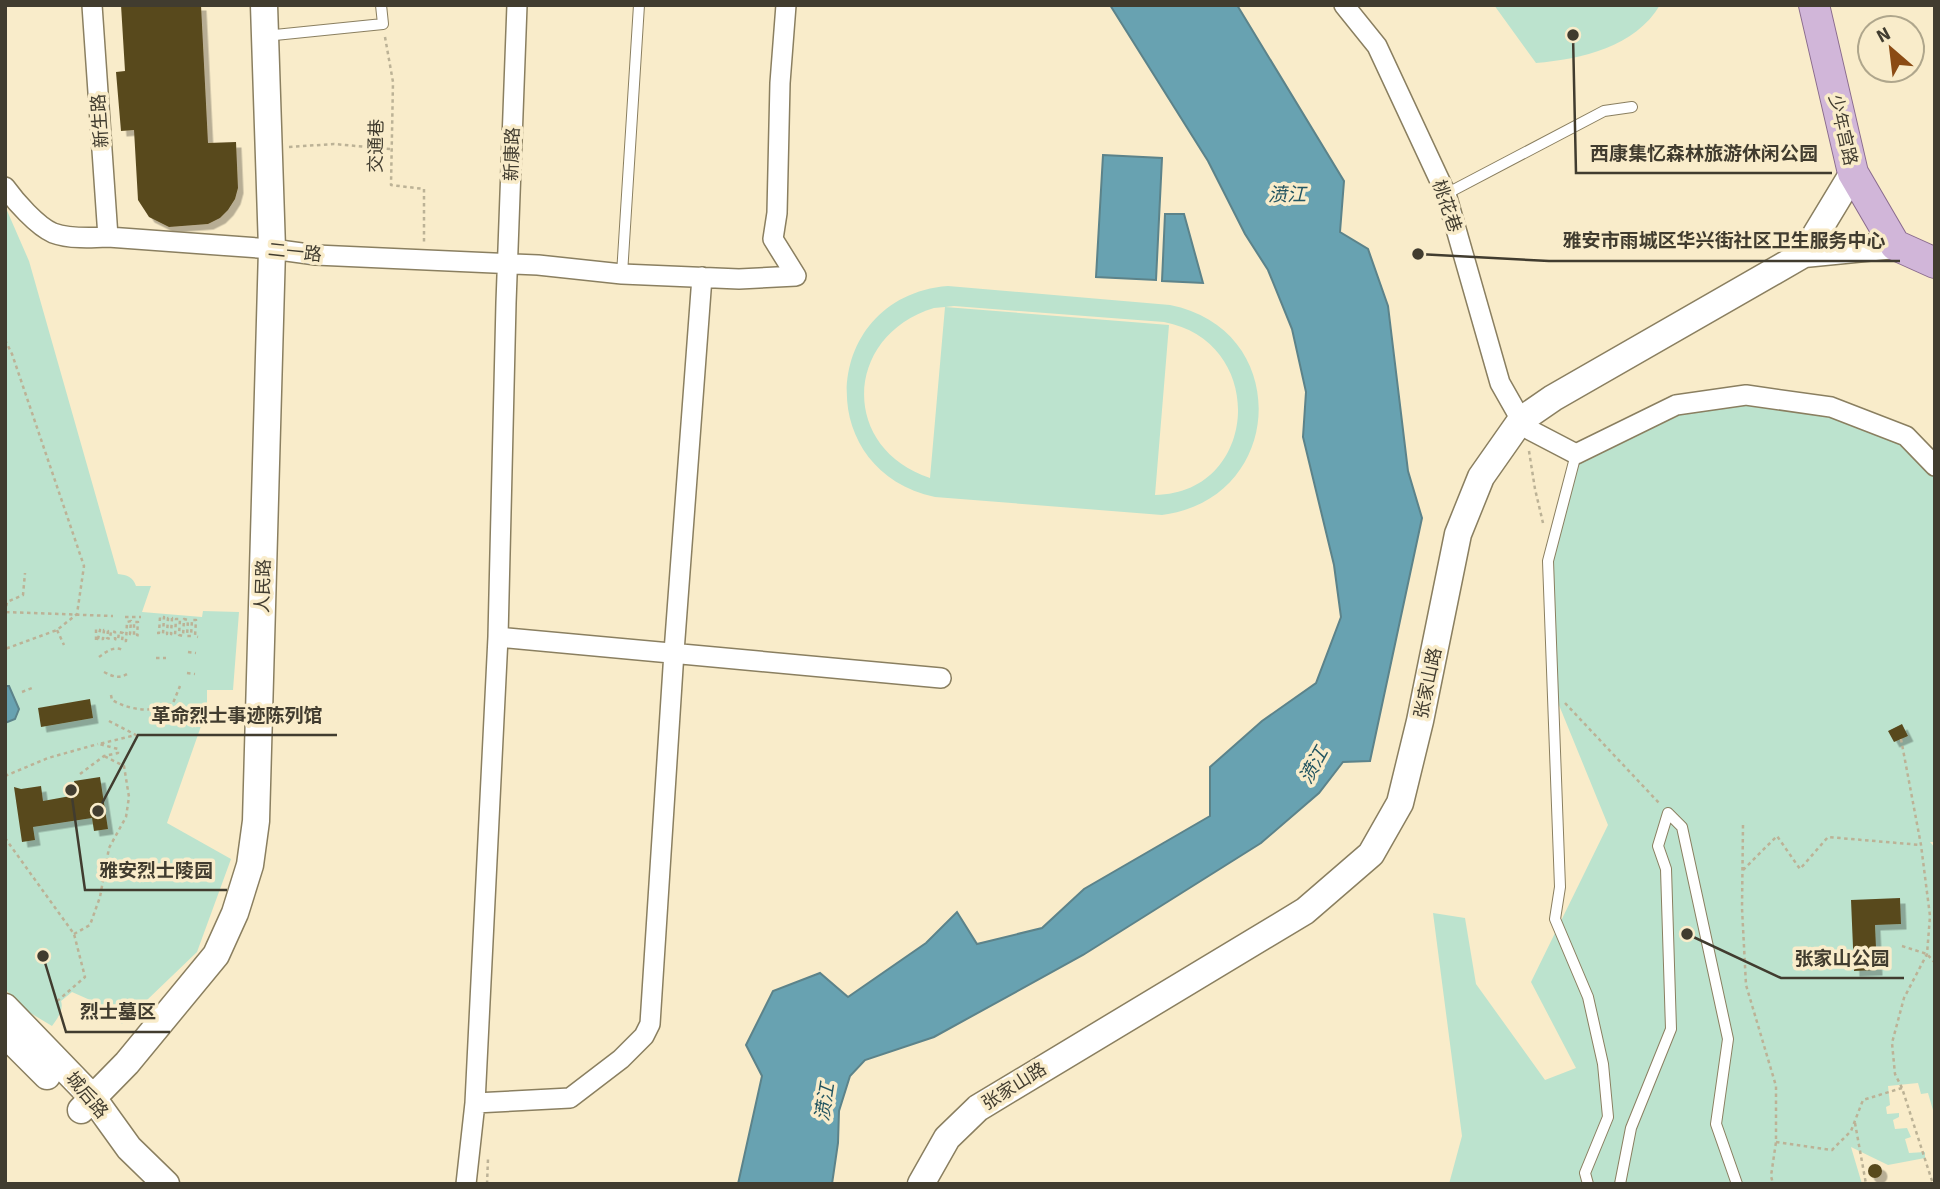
<svg xmlns="http://www.w3.org/2000/svg" width="1940" height="1189" viewBox="0 0 1940 1189" font-family="'Source Sans 3','Noto Sans SC',sans-serif">
<style>
.green{fill:#bce3ce;fill-rule:evenodd}
.water{fill:#68a2b1;stroke:#5c838a;stroke-width:2}
.building{fill:#59491e;filter:url(#shadow)}
.lines{fill:none;stroke-linecap:round;stroke-linejoin:round}
.lane-casing{stroke:#8a7f60;stroke-width:12}
.street-casing{stroke:#8a7f60;stroke-width:22}
.secondary-casing{stroke:#8a7f60;stroke-width:29}
.primary-casing{stroke:#8a6b8d;stroke-width:32}
.path{stroke:#bcb296;stroke-width:2.5;stroke-dasharray:3.5 3.5;stroke-linecap:butt}
.lane{stroke:#fff;stroke-width:10}
.street{stroke:#fff;stroke-width:19}
.secondary{stroke:#fff;stroke-width:26}
.primary{stroke:#d1b6d9;stroke-width:30}
.labels{text-anchor:middle;stroke-width:7;stroke-linejoin:round;paint-order:stroke}
.street-label{font-size:18px;fill:#413c2f;stroke:#f9ecca}
.water-label{font-size:19px;font-style:italic;fill:#235561;stroke:#f9ecca}
.leader{fill:none;stroke:#413c2f;stroke-width:2.5}
.callout-dot{fill:#413c2f;stroke:#f9ecca;stroke-width:2.5}
.callout-label{font-size:19px;text-anchor:middle;font-weight:bold;fill:#413c2f;stroke:#f9ecca;stroke-width:7;stroke-linejoin:round;paint-order:stroke}
</style>
<defs>
<filter id="shadow"><feDropShadow dx="5.5" dy="5.5" stdDeviation="0" flood-color="#0004"/></filter>
</defs>
<rect width="100%" height="100%" fill="#f9ecca"/>
<path class="green" d="M1494 5H1660C1635 47 1582 59 1536 63Z
M5 206 29 261 118 574C127 575 133 577 136 586H151L142 612 202 617 203 611 239 612 233 690H207V709L167 823 231 859 197 952 122 1024 99 1004 72 992 61 1001C64 1010 57 1019 52 1026L27 1011 5 989Z
M948 286 1170 305C1293 329 1286 499 1162 515L935 497C810 470 821 296 948 286ZM954 306 1164 322C1269 342 1259 494 1155 495L1169 325 945 307ZM934 308 945 307 930 478C839 448 844 335 934 308Z
M1746 395 1906 436 1935 466V842H1930L1935 848V1117L1928 1093 1921 1094 1918 1083 1888 1086 1890 1105 1886 1107 1887 1114 1899 1113V1117L1893 1120 1895 1129 1907 1128 1911 1137 1905 1139 1909 1153 1925 1152V1158L1888 1165 1851 1147 1862 1184H1449L1462 1136 1433 913 1465 918 1476 984 1545 1080 1576 1068 1531 982 1608 825 1552 688 1548 561 1576 454 1676 405Z"/>
<path class="water" d="M1110 5H1237L1344 181 1340 232 1368 249 1388 306 1408 471 1422 518 1370 761 1343 762 1319 793 1261 843 1083 955 934 1037 865 1060 850 1076 839 1111 838 1143 832 1184H738L762 1076 746 1045 773 991 820 973 848 997 926 943 957 912 977 944 1042 928 1084 889 1210 816V767L1262 721 1316 683 1341 617 1334 565 1303 437 1306 392 1292 329 1268 270 1245 234 1208 161Z
M1103 155 1162 158 1156 280 1096 277Z
M1165 214H1184L1203 283 1162 281Z
M5 686H9L19 709 15 719 5 723Z"/>
<path class="building" d="M121 5H201L208 143 236 142 238 188 235 199 228 210 220 218 208 224 169 227 149 217 138 200 134 130 121 131 116 72 125 71Z
M90 699 93 718 41 727 38 708Z
M1902 724 1908 736 1894 742 1888 731Z
M100 777 108 829 94 831 92 818 33 827 35 840 22 842 14 787 21 789 41 786 43 801 76 795 74 781Z
M1900 898 1901 924 1875 925 1877 970 1854 971 1851 900Z
M1868 1171a7 7 0 1 1 14 0a7 7 0 1 1-14 0Z"/>
<g class="lines">
<g class="lane-casing">
<path id="lane" d="M265 36 383 24 381 5
M1446 194 1604 111 1632 107
M622 274 639 5
M1576 454 1548 561 1560 887 1555 919 1588 997 1603 1064 1608 1117 1585 1173 1588 1184
M1620 1184 1631 1128 1671 1029 1666 869 1658 846 1668 813 1682 827 1728 1039 1716 1124 1737 1184"/>
</g>
<g class="street-casing">
<path id="street" d="M92 5 108 237
M1344 5 1377 46 1446 194 1500 383 1521 420 1530 430 1576 454 1676 405 1746 395 1831 407 1906 436 1935 466
M5 187C15 201 37 226 53 233 69 239 91 238 108 237L272 249 316 255 538 265 622 274 739 279 796 276 773 239 777 213 780 83 786 5
M498 637 941 678
M475 1103 570 1098 621 1059 644 1036 650 1024 674 652 702 277
M466 1184 475 1103 498 637 506 303 517 5"/>
</g>
<g class="secondary-casing">
<path id="secondary" d="M1804 254 1853 173
M5 1007 93 1098 129 1148 166 1184
M5 1034 47 1076
M81 1110 127 1063 216 955 235 913 250 865 256 821 272 249 264 5
M921 1184 947 1138 978 1108 1305 911 1371 854 1400 803 1420 721 1458 534 1481 477 1521 420 1553 398 1804 254 1895 245"/>
</g>
<g class="primary-casing">
<path id="primary" d="M1814 5 1853 173 1895 245 1935 263"/>
</g>
<path class="path" d="M385 37 393 82 391 185 424 189V242
M289 147 334 144 390 149
M5 340 12 354 84 566 77 614 57 630 5 649
M1529 451 1535 489 1543 523
M6 612 113 616
M5 613 7 602 23 595 25 573
M125 617H141
M57 630 64 645
M157 633H159L160 617H164L163 634H167L168 618H172L171 634 175 635 176 619H180L179 635 183 636 184 619 188 620 187 636H191L192 620H196L195 636 198 637
M96 640V629L100 630 98 639H103L104 630 108 631 107 638 110 639 111 631 115 632V639L118 640 119 632 123 633 122 641H126L127 622 131 621 130 634 134 635V622H138L137 635 141 636
M188 652 196 653
M99 657C107 651 115 645 124 651
M156 658H166
M104 672C114 677 119 679 129 673
M187 673 195 674
M22 692 32 688
M111 695 112 700C131 711 155 713 173 703L180 686
M1565 703 1659 803
M1901 739 1921 845 1930 916 1927 954 1904 998 1892 1043 1895 1074 1902 1088 1933 1184
M80 774 104 756 118 753V749L99 744 136 735 107 720
M5 776 48 758 98 744
M1743 825 1742 908 1746 985 1776 1086V1142L1771 1176 1773 1184
M5 838 74 934 85 977 55 1003
M1743 870 1777 836 1800 869 1828 837 1921 845
M74 934 90 925 100 897 109 848 126 817 129 797 124 766 104 756
M1902 946 1927 954 1935 963
M1855 1123 1866 1184
M1776 1142 1832 1150 1851 1131 1863 1100 1902 1088
M487 1184 488 1159"/>
<use href="#lane" class="lane"/>
<use href="#street" class="street"/>
<use href="#secondary" class="secondary"/>
<use href="#primary" class="primary"/>
</g>
<g class="labels">
<g class="street-label">
<text transform="translate(100 121) rotate(-94)" y="6">新生路</text>
<text transform="translate(1843 130) rotate(77)" y="6">少年宫路</text>
<text transform="translate(376 146) rotate(-89)" y="6">交通巷</text>
<text transform="translate(512 154) rotate(-88)" y="6">新康路</text>
<text transform="translate(1447 206) rotate(71)" y="6">桃花巷</text>
<text transform="translate(295 252) rotate(6)" y="6">二一路</text>
<text transform="translate(263 586) rotate(-88)" y="6">人民路</text>
<text transform="translate(1428 683) rotate(-78)" y="6">张家山路</text>
<text transform="translate(1014 1086) rotate(-32)" y="6">张家山路</text>
<text transform="translate(87 1095) rotate(50)" y="6">城后路</text>
</g>
<g class="water-label">
<text x="1287" y="201">𣸣江</text>
<text transform="translate(1313 765) rotate(-61)" y="7">𣸣江</text>
<text transform="translate(824 1102) rotate(-81)" y="7">𣸣江</text>
</g>
</g>
<path class="leader" d="M1573 35L1576 173H1832M1418 254L1549 261H1900M98 811L138 735H337M71 790L85 890H227M1687 934L1781 978H1904M43 956L66 1032H170"/>
<g class="callout-dot">
<circle cx="1573" cy="35" r="7"/>
<circle cx="1418" cy="254" r="7"/>
<circle cx="98" cy="811" r="7"/>
<circle cx="71" cy="790" r="7"/>
<circle cx="1687" cy="934" r="7"/>
<circle cx="43" cy="956" r="7"/>
</g>
<g class="callout-label">
<text x="1704" y="160">西康集忆森林旅游休闲公园</text>
<text x="1724" y="247">雅安市雨城区华兴街社区卫生服务中心</text>
<text x="237" y="722">革命烈士事迹陈列馆</text>
<text x="156" y="877">雅安烈士陵园</text>
<text x="1842" y="965">张家山公园</text>
<text x="118" y="1018">烈士墓区</text>
</g>
<rect width="1940" height="1189" fill="none" stroke="#413c2f" stroke-width="14"/>
<g transform="translate(1891 49) rotate(332)"><circle r="33" fill="#f9ecca" stroke="#afa68c" stroke-width="2"/>
<path d="M0-5L12 26L0 18L-12 26Z" fill="#8b4b14"/>
<text y="-10" font-size="19" font-weight="bold" text-anchor="middle" fill="#413c2f">N</text>
</g>
</svg>
